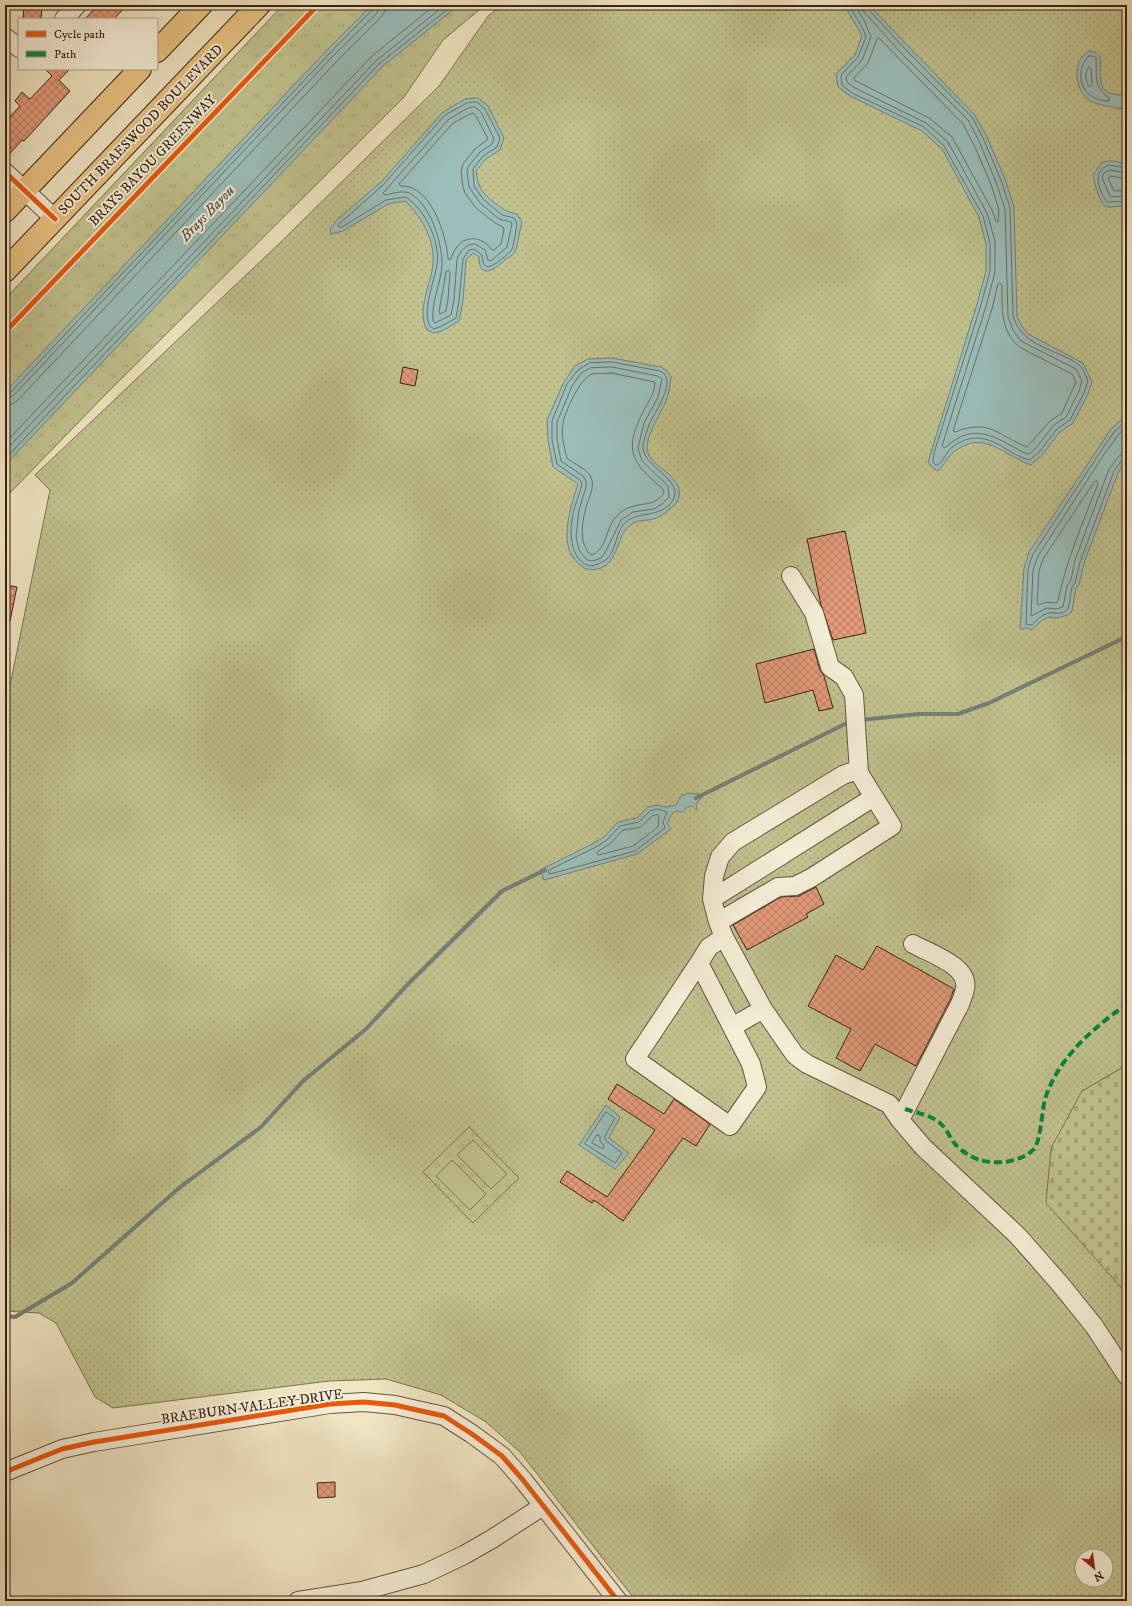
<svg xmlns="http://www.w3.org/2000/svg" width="1132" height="1606" viewBox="0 0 1132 1606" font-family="'IM FELL DW Pica',serif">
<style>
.grass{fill:url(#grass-dots);stroke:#7d7250;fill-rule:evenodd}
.cemetery{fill:url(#cemetery-stones);stroke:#7d7250}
.park{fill:url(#park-tufts);stroke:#7d7250}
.pitch{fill:#c1c28e;stroke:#7d7250}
.water{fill:#9bbeba;stroke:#748077}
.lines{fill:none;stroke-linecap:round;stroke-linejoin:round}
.shore{stroke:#6a7066;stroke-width:1}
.stream{stroke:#748077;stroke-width:4}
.building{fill:url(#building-cross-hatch);stroke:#392313}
.minor-casing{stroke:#67543f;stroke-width:20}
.major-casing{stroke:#392313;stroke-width:24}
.minor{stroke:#f5eed7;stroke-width:18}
.major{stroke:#e8c281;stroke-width:22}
.quiet{stroke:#00873e;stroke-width:4;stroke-dasharray:8 4;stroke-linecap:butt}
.cycleway-casing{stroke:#f5eed7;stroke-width:8}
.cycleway{stroke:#e8590c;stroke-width:5}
.labels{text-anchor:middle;stroke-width:4;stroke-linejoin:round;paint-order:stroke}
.street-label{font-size:14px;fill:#392313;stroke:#f5eed7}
.water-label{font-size:15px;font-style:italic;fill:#565245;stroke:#f5eed7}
</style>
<defs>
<pattern id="grass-dots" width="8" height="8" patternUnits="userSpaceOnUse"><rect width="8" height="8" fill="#c1c28e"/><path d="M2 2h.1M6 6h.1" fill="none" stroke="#a7a67a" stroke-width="1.8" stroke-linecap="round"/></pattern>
<pattern id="cemetery-stones" width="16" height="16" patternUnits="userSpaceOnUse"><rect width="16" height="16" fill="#c1c28e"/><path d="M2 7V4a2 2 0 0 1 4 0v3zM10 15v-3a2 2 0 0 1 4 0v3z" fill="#a7a67a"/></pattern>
<pattern id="park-tufts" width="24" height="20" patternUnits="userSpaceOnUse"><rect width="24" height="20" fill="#c1c28e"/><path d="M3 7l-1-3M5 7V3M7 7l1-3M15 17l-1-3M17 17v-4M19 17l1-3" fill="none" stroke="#a7a67a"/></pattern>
<pattern id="building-cross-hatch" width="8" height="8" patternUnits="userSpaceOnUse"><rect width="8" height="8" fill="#e29a78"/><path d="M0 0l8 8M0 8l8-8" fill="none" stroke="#b87d61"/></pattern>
</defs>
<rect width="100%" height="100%" fill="#f0e5c2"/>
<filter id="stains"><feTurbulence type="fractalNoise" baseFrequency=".005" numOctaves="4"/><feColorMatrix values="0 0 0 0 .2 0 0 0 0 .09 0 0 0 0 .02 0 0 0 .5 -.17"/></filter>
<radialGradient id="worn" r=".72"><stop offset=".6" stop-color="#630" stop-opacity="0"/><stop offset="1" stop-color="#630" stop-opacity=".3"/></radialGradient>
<path class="grass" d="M503 5H1127V1065L1082 1091 1122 1287 1127 1294V1601H636L520 1452 486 1422 441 1395 386 1379 329 1381 113 1408 95 1397 56 1323 39 1313 5 1311V710L50 490 35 475 284 239 439 86 489 15ZM1082 1556H1106V1580H1082Z"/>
<path class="cemetery" d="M1127 1065V1294L1046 1203 1051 1148 1082 1091Z"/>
<path class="park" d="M283 5H485L443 40 404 97 101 399 5 498V299Z
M469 1127 519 1178 473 1223 423 1172Z"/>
<path class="pitch" d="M473 1140 507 1174 491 1189 457 1155Z
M452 1160 486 1194 470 1210 436 1176Z"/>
<path class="water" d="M372 5H459L383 66 5 465V392L326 51Z
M845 5H869L909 47 975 115 987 137 1005 179 1014 207 1017 316 1021 325 1028 334 1083 363 1092 382 1088 394 1073 423 1060 432 1043 454 1031 465C1004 456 983 428 954 452 948 456 944 465 938 471L933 468 928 462 977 304 986 271V244L979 217 942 149 922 131 850 96 838 87 836 74 855 55 862 36C857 25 849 16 845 5Z
M1090 51 1095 52 1100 56C1101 81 1095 96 1127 95V109C1119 109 1098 105 1090 101 1074 91 1071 58 1090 51Z
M478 98 488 106 504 138 500 150 486 159 476 171C478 188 482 193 495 203 504 210 504 211 517 214L522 222C520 227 517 249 515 252 513 255 508 258 505 260 494 270 479 280 479 257L473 253 466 260 463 301 459 321 444 330 434 333 427 330C416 310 431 285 433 264 435 240 422 217 405 201L388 204 343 231 331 234 330 229 339 218 381 182 443 112 465 99Z
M1108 161H1115L1127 165V205C1121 205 1113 208 1107 207 1100 205 1094 182 1093 175L1101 163Z
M612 358 661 367 666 370 671 377C670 386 669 393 666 401 661 414 641 441 649 455 657 470 686 478 678 500 677 503 674 505 672 507 668 511 662 515 657 518 646 522 639 518 629 526 618 535 619 555 606 565 600 570 588 572 581 566 577 562 572 558 570 552 562 532 572 503 578 484L553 467 548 440 547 420 564 382 575 366 588 359Z
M1127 415V460L1118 473 1084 563 1079 585 1076 588 1072 611 1068 615 1056 618 1049 617 1041 621 1032 630 1028 628 1020 629 1024 568 1029 552 1111 429Z
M688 793 700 794 701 799 696 803 697 810 692 806 687 807 683 812 676 811 672 814 667 823 671 829 637 854 544 880 540 870 594 843 604 837 618 822 637 818 648 807 657 805 666 807 676 805 681 796Z
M606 1105 620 1117 609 1138 629 1153 615 1169 579 1145Z"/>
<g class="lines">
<path class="shore" d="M849 5C854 16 863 25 866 37L858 57 841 75 842 85 852 93 924 127 944 146 983 216 990 243V271L981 305 934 453 933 462 936 465H938C943 461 946 453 951 448 975 430 990 439 1013 453 1019 456 1024 459 1030 460L1040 451 1057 429 1070 420 1084 393 1088 381C1086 376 1084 369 1079 365 1056 348 1023 348 1013 316L1010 208 1001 180 983 138 972 117 906 50 868 9 867 5
M854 5 864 20 871 37 862 60 846 77 847 82 855 88 926 123 948 142 987 213 995 241V272L986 306 942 446 945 448C967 427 985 431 1010 445 1016 448 1022 453 1029 454L1036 448 1054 425 1066 417 1079 391 1082 381 1076 369 1021 341 1013 330 1008 317 1005 209 996 182 979 141 968 120 902 54 864 12 862 5
M879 38 963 124 973 143 991 184 999 210 998 222 996 221 992 210 952 137 929 118 854 80V78L868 63 877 39Z
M1089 56H1093L1096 58C1097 77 1093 86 1109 98V101C1104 101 1097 100 1093 97 1078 90 1077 66 1089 56Z
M1089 67 1091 69 1092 85 1090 87C1085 82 1084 72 1089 67Z
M477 102 485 109 500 138 497 147 483 156 473 169 474 186 483 199 502 215 514 218 517 223C516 229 514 247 511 251 507 255 490 270 486 266 482 264 483 258 482 255L474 249 469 250 463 259 459 301 456 318 442 326 434 329C418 323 435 278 437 265 440 241 426 211 406 197L386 200 342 227H339L338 225 383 185 445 115 467 103Z
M475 107 481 112 494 139 492 144 480 152 468 167 467 172 469 187 480 203 499 219 511 222 512 224 507 247 491 261 488 260 485 250 475 244C466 244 460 251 457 259L454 300 451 315 435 323 433 321C431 300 442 282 442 263 442 242 430 203 409 193 403 190 391 194 385 195L383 193 449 119 468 108Z
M470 114 473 113 476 116 488 139 475 149 463 164 461 172 463 187 465 193 476 208 495 223 503 227 504 229 501 244 494 250H492C478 231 457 237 451 259L449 260 448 258C446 234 431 185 401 186L399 184 452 124Z
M1127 168 1109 165C1091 172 1099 190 1107 202L1127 201
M1127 173 1110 170 1104 173 1102 177 1110 197 1127 196
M1127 179 1111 176 1108 178 1114 191 1127 190
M449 271 450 273 448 299 446 311 440 314 439 312 446 272Z
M1000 283 1002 285C1002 307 1000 333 1021 348L1072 374 1076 382 1062 413 1050 421 1027 447C998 436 991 418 955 432L953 431 992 309 998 284Z
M612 362 660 371C679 380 654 412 649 425 647 431 644 439 643 445 640 466 685 479 673 500 661 520 636 509 623 525 616 534 616 549 608 558 604 562 600 563 595 565 590 567 585 565 581 561 568 549 570 523 575 506 577 499 581 491 582 483L580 480 557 464 552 440V421L567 384 578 370 589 363Z
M612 367 658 376 662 379 658 397 644 423 638 448 642 461 668 486 669 497 662 504 654 509 633 512 621 520 605 553 601 558 593 561 587 560 579 550 576 537 579 510 586 487V481L583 476 561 461 557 439V422L572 386 581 373 590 368Z
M611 373 655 382C655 392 649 401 644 410 623 450 631 462 663 489L664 493C654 507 644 502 631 507 626 508 621 512 618 515 605 526 608 550 591 555 579 545 582 524 585 511 587 500 596 488 591 477 587 469 574 464 567 458 564 447 561 435 563 424 564 413 581 377 592 374 598 373 605 374 611 373Z
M5 394 10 393 329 54 373 9 375 5
M5 399 13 396 332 57 377 13 380 5
M5 405 12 404 18 400 337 61 381 17 385 11 386 5
M1127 420 1114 432 1101 451 1033 554 1028 569 1026 624 1032 625C1036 621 1042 614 1049 613 1056 612 1061 616 1068 609L1072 587 1075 583 1080 562 1114 471 1122 460 1127 458
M1127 427 1118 435 1105 453 1038 556 1033 570 1031 616 1047 608 1056 609 1063 607 1067 586 1071 580 1075 560 1109 469 1119 456 1127 453
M5 443 372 56 435 5
M5 451 377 60 445 5
M5 459 380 63 453 5
M1097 481 1098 484C1083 522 1066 561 1058 601L1056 603 1047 602 1038 605 1037 603 1039 571 1043 559 1094 482Z
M658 809 667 812 663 822 665 828 635 851 550 874 548 873 549 870 596 847 607 840 620 826 639 822 650 811Z
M658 815 659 817 658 827 633 846 599 855 597 854V852L610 844 623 830 641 827 652 816Z
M606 1112 615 1118 605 1136V1140L622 1153 615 1163 585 1144Z
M597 1135 600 1136V1141L604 1146 603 1149 592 1143Z"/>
<path class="stream" d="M860 720 919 714H958L989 703 1124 638
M696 798 851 721
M5 1316 15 1317 72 1283 179 1188 261 1127 303 1081 366 1029 410 982 502 891 545 870"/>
</g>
<path class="building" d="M24 5H42L41 19H23Z
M98 5H127L114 19H85Z
M45 69H70L59 80 70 91 24 141 22 140 5 159V122L20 106 15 101 22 92 30 99 52 76Z
M403 367 418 370 415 386 400 383Z
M845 531 866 633 833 640 821 605 807 539Z
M5 585 17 587 10 621H5Z
M814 649 820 670 824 676 833 708 819 711 813 690 765 703 756 664Z
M816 887 824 904 806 914 808 917 747 950 733 925 781 897 799 896Z
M877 946 954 989 950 1000 916 1066 875 1044 860 1071 836 1058 851 1029 808 1006 836 955 863 970Z
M617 1084 664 1114 674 1099 710 1124 696 1146 683 1138 623 1221 594 1200 592 1203 560 1182 567 1171 607 1197 655 1130 608 1099Z
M335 1482V1497L318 1498 317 1483Z"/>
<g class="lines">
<g class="minor-casing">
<path id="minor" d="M64 19 77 5
M5 37 19 48
M5 172 55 219
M791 576 814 613 830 667 844 677 854 695 859 773
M712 899 874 797
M718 922 778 887 795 886 811 878 892 826 859 773 854 771 843 775 733 842 720 857 714 876 712 899 718 922 724 937 763 1009 795 1055 807 1064 889 1104 900 1120 923 1147 1018 1236 1061 1285 1094 1326 1127 1376
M699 963 751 1064 757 1087 730 1126 635 1059Z
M699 963 709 947 724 937
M732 1027 763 1009
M900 1120 960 1004C962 999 964 994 965 989 970 966 929 953 913 944
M5 1472 62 1449 94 1442 330 1404 364 1402 395 1405 417 1410 444 1416 472 1434 502 1456 523 1480 618 1601
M298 1601 362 1591 424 1574 464 1555 492 1539 543 1506"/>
</g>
<g class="major-casing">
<path id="major" d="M157 51 201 5
M5 211 140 69
M5 271 259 5"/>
</g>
<use href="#minor" class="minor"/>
<use href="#major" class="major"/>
<path class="quiet" d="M905 1109C916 1113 932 1115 941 1124 947 1129 950 1138 955 1144 960 1150 972 1158 980 1160 996 1165 1022 1162 1034 1149 1041 1140 1042 1110 1045 1099 1058 1058 1093 1028 1127 1004"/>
<g class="cycleway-casing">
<path id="cycleway" d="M5 172 55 219
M5 332 318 5
M5 1472 62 1449 94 1442 330 1404 364 1402 395 1405 417 1410 444 1416 472 1434 502 1456 523 1480 618 1601"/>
</g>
<use href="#cycleway" class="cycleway"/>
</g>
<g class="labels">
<g class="street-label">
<text transform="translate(140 129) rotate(-46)" y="5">SOUTH BRAESWOOD BOULEVARD</text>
<text transform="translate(152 160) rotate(-46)" y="5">BRAYS BAYOU GREENWAY</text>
<text transform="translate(252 1406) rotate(-8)" y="5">BRAEBURN VALLEY DRIVE</text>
</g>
<g class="water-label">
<text transform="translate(207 213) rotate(-46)" y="5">Brays Bayou</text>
</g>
</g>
<rect width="1132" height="1606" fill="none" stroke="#f0e5c2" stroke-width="20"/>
<rect x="6" y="6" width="1120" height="1594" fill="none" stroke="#392313" stroke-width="2"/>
<rect x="10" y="10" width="1112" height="1586" fill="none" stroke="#392313"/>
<rect x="18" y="18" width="140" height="52" fill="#f5eed7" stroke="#aa9d89"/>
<rect x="26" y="31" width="20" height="6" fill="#e8590c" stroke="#aa9d89"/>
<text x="54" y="38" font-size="12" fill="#392313">Cycle path</text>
<rect x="26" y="51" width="20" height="6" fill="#00873e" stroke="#aa9d89"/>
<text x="54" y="58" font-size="12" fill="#392313">Path</text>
<g transform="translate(1094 1568) rotate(151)"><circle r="19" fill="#f5eed7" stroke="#aa9d89"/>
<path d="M0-3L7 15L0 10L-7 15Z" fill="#8f2418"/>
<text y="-6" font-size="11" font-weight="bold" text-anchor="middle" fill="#392313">N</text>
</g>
<rect width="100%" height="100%" filter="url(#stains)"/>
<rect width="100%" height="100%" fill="url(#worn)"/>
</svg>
